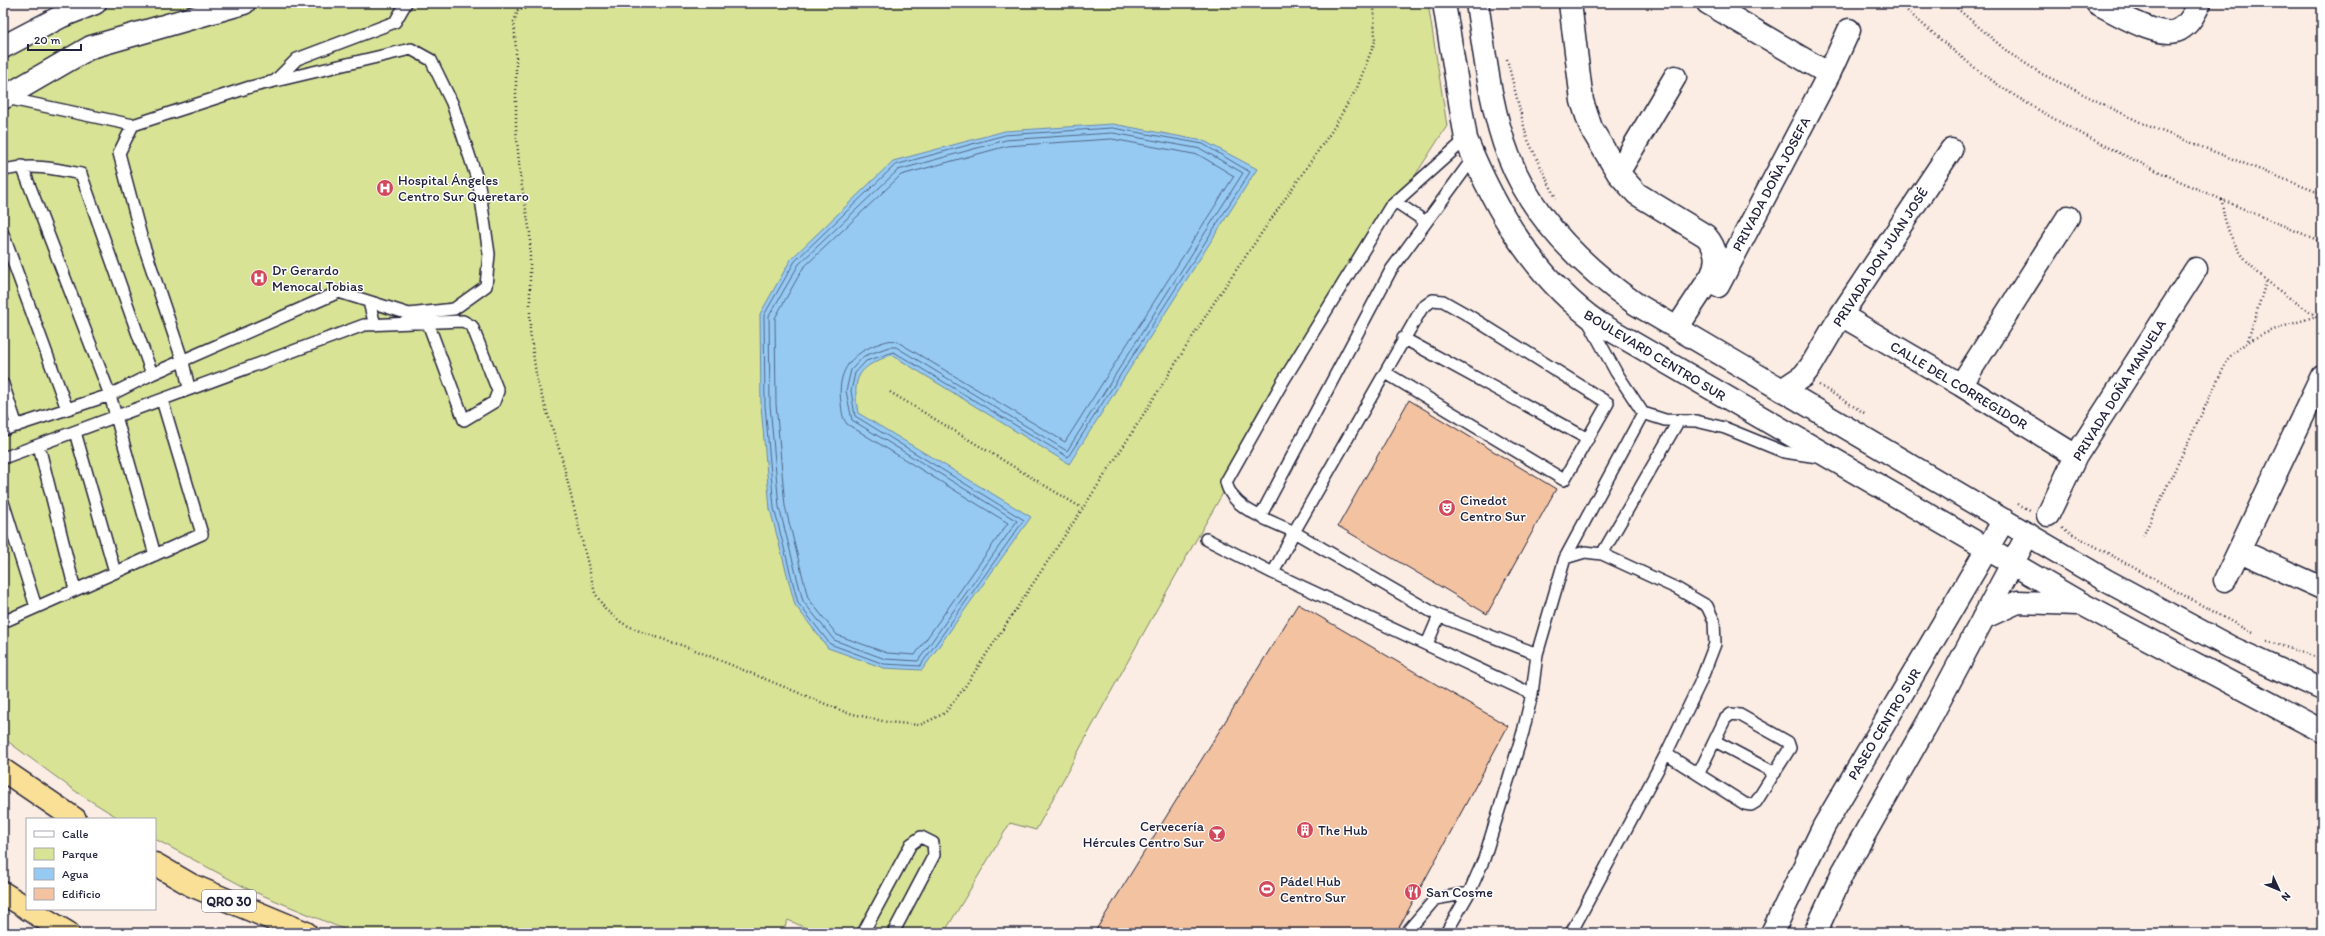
<svg xmlns="http://www.w3.org/2000/svg" width="2325" height="936" viewBox="0 0 2325 936" font-family="Itim,sans-serif">
<style>
.green{fill:#d8e396;stroke:#7d8268}
.water{fill:#96caf3;stroke:#6887a9}
.lines{fill:none;stroke-linecap:round;stroke-linejoin:round}
.shore{stroke:#506585;stroke-width:1}
.building{fill:#f2c2a1;stroke:#22223b}
.service-casing{stroke:#22223b;stroke-width:14}
.minor-casing{stroke:#22223b;stroke-width:25}
.tertiary-casing{stroke:#22223b;stroke-width:25}
.trunk-casing{stroke:#22223b;stroke-width:25}
.path{stroke:#22223b;stroke-width:2.5;stroke-dasharray:1 3;stroke-linecap:butt}
.service{stroke:#fff;stroke-width:11}
.minor{stroke:#fff;stroke-width:22}
.tertiary{stroke:#fff;stroke-width:22}
.trunk{stroke:#fadf96;stroke-width:22}
.labels{text-anchor:middle;stroke-width:3;stroke-linejoin:round;paint-order:stroke}
.shield{fill:#fff;stroke:#646476;stroke-width:1}
.shield-label{font-size:13px;font-weight:bold;fill:#22223b}
.poi-label{font-size:14px;fill:#22223b;stroke:#fff;text-anchor:start}
.street-label{font-size:14px;fill:#22223b;stroke:#fff}
</style>
<rect width="100%" height="100%" fill="#fbede3"/>
<filter id="ink" filterUnits="userSpaceOnUse"><feTurbulence type="fractalNoise" baseFrequency=".025" numOctaves="2"/><feDisplacementMap in="SourceGraphic" scale="8" xChannelSelector="R" yChannelSelector="G"/><feConvolveMatrix kernelMatrix="1 2 1 2 8 2 1 2 1" color-interpolation-filters="sRGB"/></filter>
<g filter="url(#ink)">
<path class="green" d="M95 3H1428L1447 126C1299 354 1164 591 1036 830L1010 823 944 933H817L788 920 782 933H353L250 890 155 839V819H120L78 793 3 738V47Z"/>
<path class="water" d="M1113 124 1204 141 1257 169 1069 464 892 355C857 367 852 377 858 413L1031 517 922 670 884 668 828 648 795 605 770 509 761 405 760 314 791 259 893 161 1005 131Z"/>
<g class="lines">
<path class="shore" d="M1113 128 1203 144 1250 172 1068 457 894 352 866 361 855 373 851 391 855 416 1024 520 920 666 884 664 830 644 798 603 774 508 765 405 764 315 795 261 895 165 1005 135Z
M1113 133 1201 149 1243 173 1067 451 896 347H889L864 356 851 370 846 391 852 420 1017 521 918 661 885 659 834 640 803 601 779 507 770 405 769 316 799 264 898 170 1006 140Z
M1112 139 1199 155 1234 176 1065 442 896 341C889 339 882 343 875 345 848 356 837 374 841 403 842 411 842 418 847 424L1008 523 915 655 887 653 837 635 808 598 785 506 776 404 775 318 803 268 901 175 1007 146Z"/>
</g>
<path class="building" d="M1409 400 1556 489 1487 614 1338 526Z
M1298 604 1508 726 1396 933H1094Z"/>
<g class="lines">
<g class="service-casing">
<path id="service" d="M276 80 297 59 395 22 406 3
M6 98 133 125
M1466 139 1390 207 1282 383 1226 482C1232 510 1270 520 1294 532L1273 573 1532 694
M22 166 110 395 155 555
M3 170C31 164 53 168 81 174L152 374
M1396 202 1426 222
M3 234 67 409
M369 302 375 325
M1588 321 1616 372 1643 413 1665 420 1696 421 1725 428 1784 452 1818 457
M1403 338 1588 439
M1386 373 1564 480 1608 403 1466 314 1443 301 1433 300 1422 308 1294 532 1439 616 1537 654
M3 384 17 426
M3 430 110 395 152 374 339 292 409 314 454 309 486 286 489 254 479 185 452 103 431 60 411 49 250 87 133 125 119 153 142 240 183 362 189 388
M75 432 115 572
M39 446 75 590
M3 458 364 325 463 321 472 326 498 391 494 402 464 420 428 323
M3 502 36 607
M1261 515 1391 270 1474 157
M1206 539 1273 573
M1565 558 1585 552 1602 554
M3 622 202 534 162 400
M1427 644 1439 616
M1715 741 1775 773
M1666 754 1745 804 1751 805 1756 802 1790 748 1788 742 1740 715 1731 714 1725 719 1699 773
M863 933 911 844 921 837 933 843 934 855 893 933
M1406 933 1435 899 1469 893
M1446 933 1469 893 1484 859 1523 732 1532 694 1537 654 1565 558 1643 413
M1571 933 1666 754 1700 683 1715 644 1714 621 1707 606 1676 588 1602 554 1679 420"/>
</g>
<g class="minor-casing">
<path id="minor" d="M1570 3 1582 101 1591 128 1618 173 1637 194 1706 236C1717 249 1718 260 1712 275L1677 328
M1708 3 1829 74
M2097 3C2115 12 2164 43 2182 28 2191 22 2195 12 2200 3
M1618 173 1675 77
M1718 286 1829 74 1849 30
M1841 315 1961 385 2076 456
M1961 385 2068 217
M1782 390 1803 376 1811 366 1841 315 1951 150
M2048 515 2076 456 2196 269
M2240 551 2322 588
M2225 580 2322 376"/>
</g>
<g class="tertiary-casing">
<path id="tertiary" d="M1444 3 1466 139C1495 209 1534 277 1597 322L2082 604 2322 731
M1477 3C1485 54 1490 108 1509 157 1533 218 1583 267 1636 304L2107 581 2230 647 2322 689
M3 47 62 16 95 3
M3 98 91 47 244 3
M1983 618 2018 602 2077 604
M1772 933 1824 826 2004 520
M1815 933 1843 872 1928 722 2028 534"/>
</g>
<g class="trunk-casing">
<path id="trunk" d="M3 770 75 819
M155 864 191 885 306 933
M3 893 27 908
M28 909 68 933"/>
</g>
<path class="path" d="M529 3V8L518 10 514 22 516 50V128L520 175 530 233V331L537 381 561 455 595 593 605 609 622 623 644 633 690 648 845 712 887 722 920 725 945 713 964 688 1114 461 1217 298 1331 132 1357 88 1375 41 1374 3
M1898 3C1937 36 1973 70 2017 97 2113 156 2218 198 2322 242
M1951 3 2009 53 2042 74 2146 125 2322 194
M1507 59 1527 138 1556 198
M2222 199C2225 258 2272 286 2316 316H2322
M2248 340 2266 282
M1819 385 1866 414
M890 392 1082 508
M2018 504 2030 510
M2062 528 2254 634
M2143 536 2228 359C2250 333 2285 327 2316 316
M2267 641 2322 659"/>
<use href="#service" class="service"/>
<use href="#minor" class="minor"/>
<use href="#tertiary" class="tertiary"/>
<use href="#trunk" class="trunk"/>
</g>
</g>
<defs>
<g id="hospital-disc" transform="scale(0.9)"><circle r="9.5" fill="#d1495b" stroke="#fff"/><path d="M-5-5h3v3.5h4V-5h3V5h-3V1.5h-4V5h-3Z" fill="#fff"/></g>
<g id="theatre-disc" transform="scale(0.9)"><circle r="9.5" fill="#d1495b" stroke="#fff"/><path d="M-5-5.5Q0-4 5-5.5V0Q5 5 0 6Q-5 5-5 0ZM-3.3-2.5H-1v1.5H-3.3ZM1-2.5H3.3v1.5H1ZM-2.8 1Q0 5.5 2.8 1Z" fill="#fff"/></g>
<g id="building-disc" transform="scale(0.9)"><circle r="9.5" fill="#d1495b" stroke="#fff"/><path d="M-4-6H4V6H1V3H-1V6H-4ZM-2.5-4.3h1.7v1.8h-1.7ZM.8-4.3h1.7v1.8H.8ZM-2.5-1h1.7V.8h-1.7ZM.8-1h1.7V.8H.8Z" fill="#fff"/></g>
<g id="bar-disc" transform="scale(0.9)"><circle r="9.5" fill="#d1495b" stroke="#fff"/><path d="M-6-5H6L.8 .8V4.5H3.5V6h-7V4.5H-.8V.8Z" fill="#fff"/></g>
<g id="stadium-disc" transform="scale(0.9)"><circle r="9.5" fill="#d1495b" stroke="#fff"/><path d="M0-5a6.5 5 0 1 0 0 10a6.5 5 0 1 0 0-10ZM-3.5-1.8h7v3.6h-7Z" fill="#fff"/></g>
<g id="restaurant-disc" transform="scale(0.9)"><circle r="9.5" fill="#d1495b" stroke="#fff"/><path d="M-5-6h1v4h1v-4h1v4h1v-4h1v5L-1.5 .5V6h-2V.5L-5-1ZM5-6V6H3V1.5H1.5Q1.5-4 5-6Z" fill="#fff"/></g>
</defs>
<g fill-rule="evenodd">
<use href="#hospital-disc" x="385" y="188"/>
<use href="#hospital-disc" x="259" y="278"/>
<use href="#theatre-disc" x="1447" y="508"/>
<use href="#building-disc" x="1305" y="830"/>
<use href="#bar-disc" x="1217" y="834"/>
<use href="#stadium-disc" x="1267" y="889"/>
<use href="#restaurant-disc" x="1413" y="892"/>
</g>
<g class="labels">
<rect class="shield" x="202" y="890" width="54" height="22" rx="3"/>
<g class="shield-label">
<text x="229" y="906">QRO 30</text>
</g>
<g class="poi-label">
<text x="398" y="185">Hospital Ángeles<tspan x="398" dy="16">Centro Sur Queretaro</tspan></text>
<text x="272" y="275">Dr Gerardo<tspan x="272" dy="16">Menocal Tobias</tspan></text>
<text x="1460" y="505">Cinedot<tspan x="1460" dy="16">Centro Sur</tspan></text>
<text x="1204" y="831" text-anchor="end">Cervecería<tspan x="1204" dy="16">Hércules Centro Sur</tspan></text>
<text x="1318" y="835">The Hub</text>
<text x="1280" y="886">Pádel Hub<tspan x="1280" dy="16">Centro Sur</tspan></text>
<text x="1426" y="897">San Cosme</text>
</g>
<g class="street-label">
<text transform="translate(1771 184) rotate(-62)" y="5">PRIVADA DOÑA JOSEFA</text>
<text transform="translate(1880 257) rotate(-57)" y="5">PRIVADA DON JUAN JOSÉ</text>
<text transform="translate(1655 355) rotate(31)" y="5">BOULEVARD CENTRO SUR</text>
<text transform="translate(1959 385) rotate(31)" y="5">CALLE DEL CORREGIDOR</text>
<text transform="translate(2119 390) rotate(-58)" y="5">PRIVADA DOÑA MANUELA</text>
<text transform="translate(1884 724) rotate(-59)" y="5">PASEO CENTRO SUR</text>
</g>
</g>
<rect width="2325" height="936" fill="none" stroke="#fff" stroke-width="16"/>
<rect x="8" y="8" width="2309" height="920" fill="none" stroke="#22223b" stroke-width="1.5" filter="url(#ink)"/>
<rect x="26" y="818" width="130" height="92" fill="#ffffff" stroke="#a7a7b1"/>
<rect x="34" y="831" width="20" height="6" fill="#ffffff" stroke="#a7a7b1"/>
<text x="62" y="838" font-size="12" fill="#22223b">Calle</text>
<rect x="34" y="848" width="20" height="12" fill="#d8e396" stroke="#a7a7b1"/>
<text x="62" y="858" font-size="12" fill="#22223b">Parque</text>
<rect x="34" y="868" width="20" height="12" fill="#96caf3" stroke="#a7a7b1"/>
<text x="62" y="878" font-size="12" fill="#22223b">Agua</text>
<rect x="34" y="888" width="20" height="12" fill="#f2c2a1" stroke="#a7a7b1"/>
<text x="62" y="898" font-size="12" fill="#22223b">Edificio</text>
<g transform="translate(2279 890) rotate(134)" stroke="#ffffff" stroke-width="3" paint-order="stroke">
<path d="M0-3L7 15L0 10L-7 15Z" fill="#22223b"/>
<text y="-6" font-size="11" font-weight="bold" text-anchor="middle" fill="#22223b">N</text>
</g>
<path d="M28 44v6h53v-6" fill="none" stroke="#22223b" stroke-width="2"/>
<text x="34" y="44" font-size="12" fill="#22223b" stroke="#ffffff" stroke-width="3" paint-order="stroke">20 m</text>
</svg>
